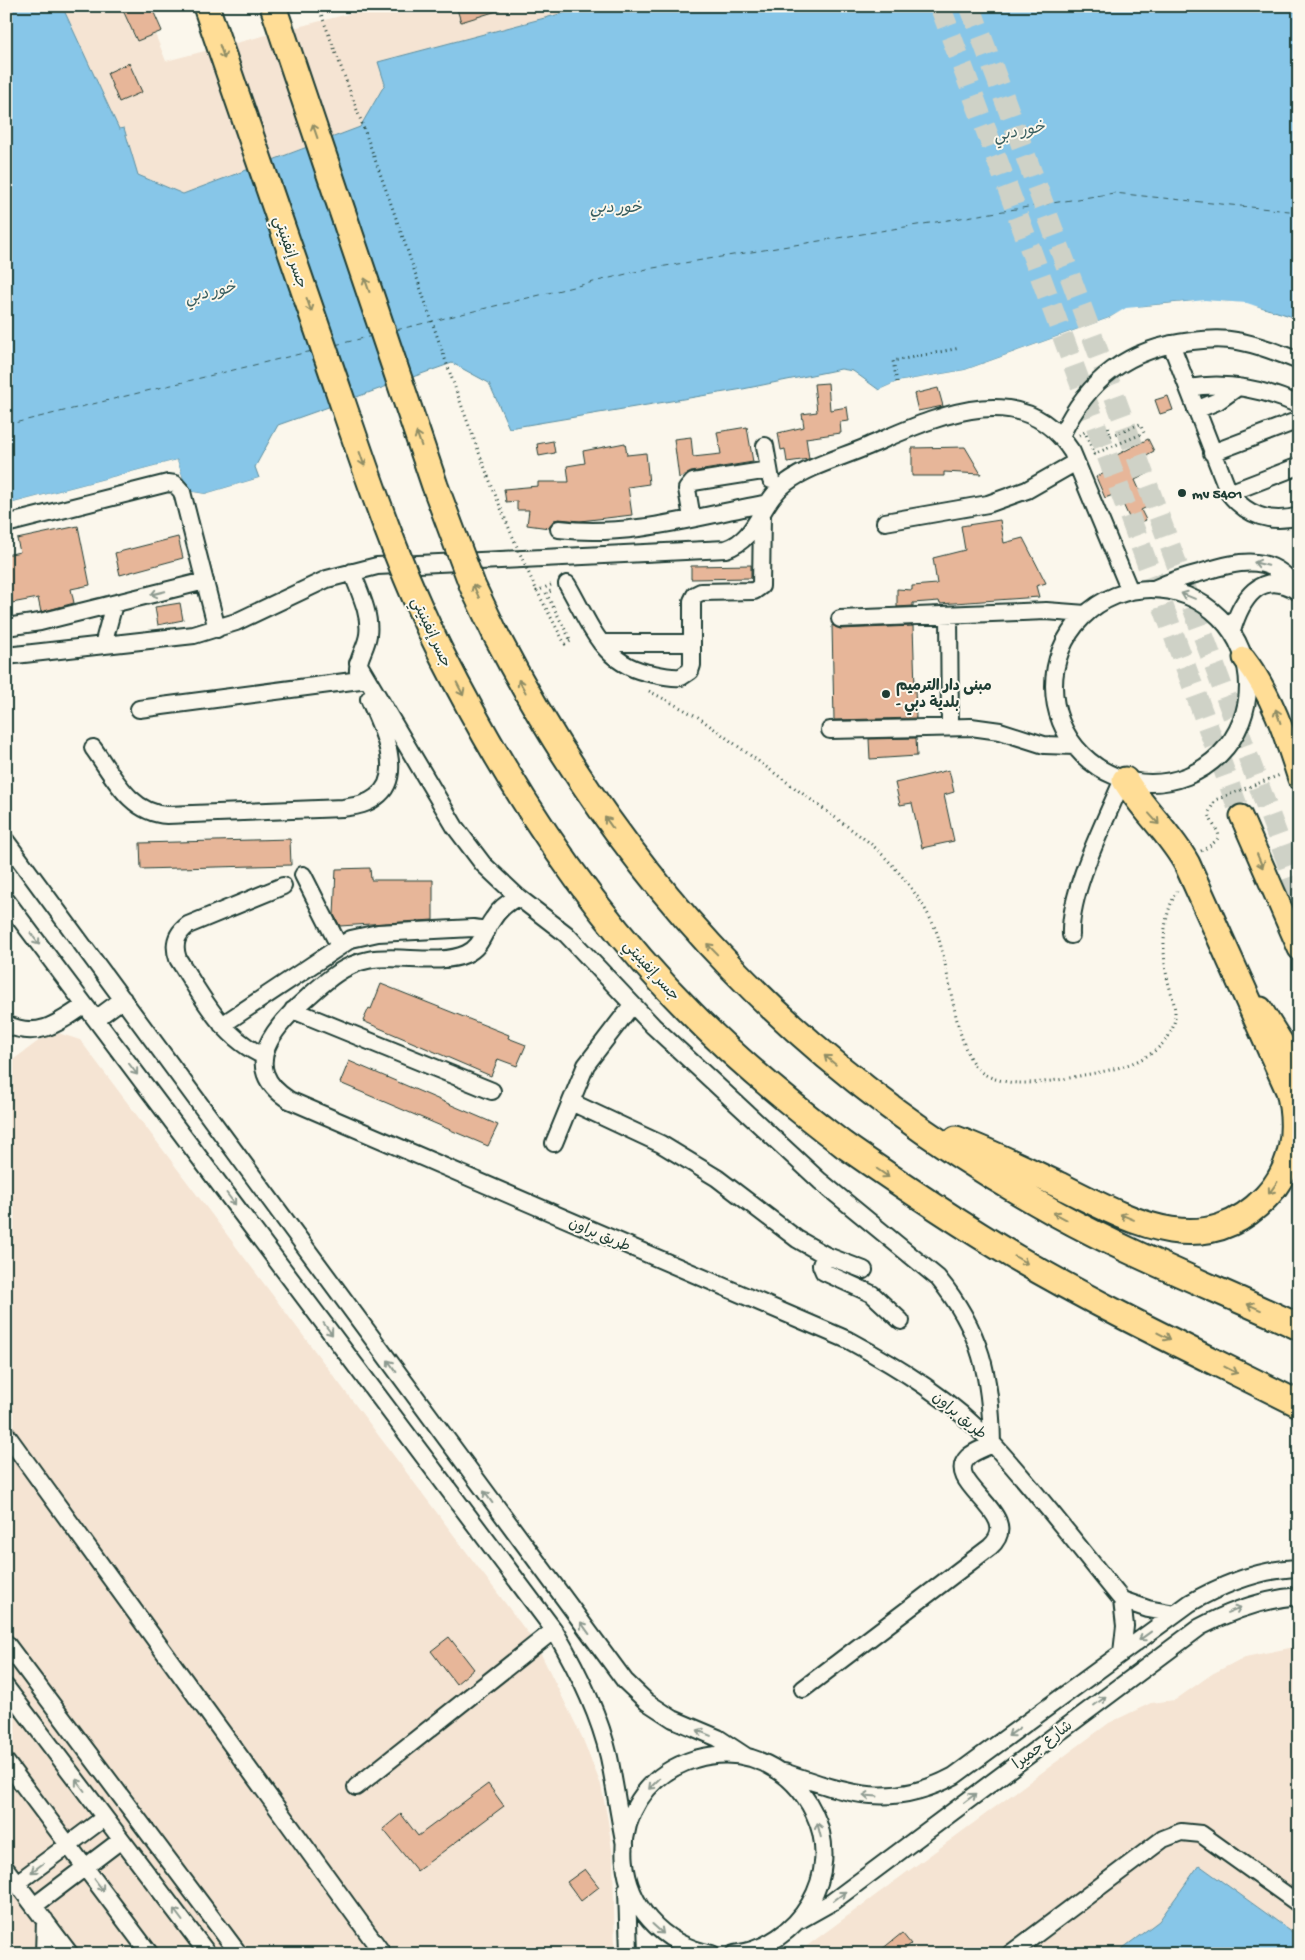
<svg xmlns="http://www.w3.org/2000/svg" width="1305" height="1960" viewBox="0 0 1305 1960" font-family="'Gochi Hand','Playpen Sans Arabic',sans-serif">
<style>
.built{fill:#f5e4d3}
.water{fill:#87c6e8;stroke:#5d8fa0}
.pier{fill:#fbf7ec}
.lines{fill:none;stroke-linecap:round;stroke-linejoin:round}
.ferry{stroke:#395f61;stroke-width:1;stroke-dasharray:6 5;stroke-linecap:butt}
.building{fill:#e7b699;stroke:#1f3d34}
.major-tunnel{stroke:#cfd2c7;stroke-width:21;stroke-dasharray:21 11;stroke-linecap:butt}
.minor-casing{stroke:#1f3d34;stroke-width:20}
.major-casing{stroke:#1f3d34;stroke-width:25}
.highway-casing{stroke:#1f3d34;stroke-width:29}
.path{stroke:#1f3d34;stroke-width:3;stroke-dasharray:1 4;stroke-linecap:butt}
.minor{stroke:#fbf7ec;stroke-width:16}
.major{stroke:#ffdd96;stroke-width:21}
.highway{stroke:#ffdd96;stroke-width:25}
.highway-bridge-casing{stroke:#1f3d34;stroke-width:29;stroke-linecap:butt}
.path-bridge{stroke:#1f3d34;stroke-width:3;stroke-dasharray:1 4;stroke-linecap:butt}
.highway-bridge{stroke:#ffdd96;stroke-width:25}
.oneway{stroke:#8f8d65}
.oneway2{stroke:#8d9a90}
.poi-dot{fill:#1f3d34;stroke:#fbf7ec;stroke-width:2}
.labels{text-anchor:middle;stroke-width:4;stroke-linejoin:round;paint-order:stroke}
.street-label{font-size:15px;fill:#1f3d34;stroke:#fbf7ec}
.poi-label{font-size:15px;font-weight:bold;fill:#1f3d34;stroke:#fbf7ec;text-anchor:start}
.water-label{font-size:16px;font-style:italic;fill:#395f61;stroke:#fbf7ec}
</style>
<rect width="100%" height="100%" fill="#fbf7ec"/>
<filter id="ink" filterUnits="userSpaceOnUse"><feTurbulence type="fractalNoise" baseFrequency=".02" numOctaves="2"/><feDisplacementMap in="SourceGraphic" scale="10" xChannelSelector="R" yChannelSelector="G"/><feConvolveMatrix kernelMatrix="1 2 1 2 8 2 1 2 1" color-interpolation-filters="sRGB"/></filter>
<g filter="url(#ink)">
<path class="built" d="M62 6H121L136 41 155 34 166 61 379 6H590L379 62 385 84 360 127 183 194 138 175 124 129H119Z
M52 1031 80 1040 536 1644 582 1737 601 1785 608 1821 613 1858 615 1954H6V1065Z
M1299 1646V1937L1199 1865 1159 1921 1115 1954H796L1109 1723 1151 1703 1175 1700 1212 1674 1245 1657Z"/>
<path class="water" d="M6 6H62L119 129 124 128 138 175 183 194 360 127 385 84 378 62 590 6H1272L1299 13V319C1246 301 1219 298 1164 304 1140 307 1130 306 1109 318L965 370 897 382 879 390 853 371 841 369 743 389 509 428 489 383 452 363 278 425 255 467 259 478 205 494 187 491 177 460 6 505Z
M1199 1865 1299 1937V1954H1115L1159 1921Z"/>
<path class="pier" d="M1205 300 1247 303 1299 320 1229 303 1205 302 1127 311 1110 320 965 373 898 384 880 393 879 390 897 382 965 370 1109 318 1126 308Z
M177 460 187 491 205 494 259 478 260 480 205 496 187 494 175 463 6 507V505Z"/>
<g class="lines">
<path class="ferry" d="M396 330 647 269 1114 193 1299 212
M335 345 372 336
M6 425 312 351"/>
</g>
<path class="building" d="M121 6H151L162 31 137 41Z
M456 6H500V10L461 22Z
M129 63 142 92 119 102 107 73Z
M828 383 830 410 847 407 849 421 840 422 841 433 806 438 809 459 787 462 785 449 781 450 778 433 804 427 802 414 817 412 814 384Z
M938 388 943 406 918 411 914 394Z
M1168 396 1173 410 1160 414 1155 400Z
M747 427 753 462 691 472 679 478 674 439 691 437 693 457 721 454 717 432Z
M1148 439 1154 451 1141 458 1149 473 1135 480 1147 507 1141 510 1146 520 1133 526 1118 493 1105 498 1096 477 1120 466 1115 456Z
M553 441 555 453 539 456 537 444Z
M625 443 627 455 646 453 649 484 628 487 632 515 580 521 559 519 554 520 549 528 527 525 529 510H517V501L506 502 504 489 538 486V482H569L567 466 585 463 583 451Z
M965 447 981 474 944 472V476H912V448Z
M1000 520 1004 543 1023 538 1046 583 1036 586 1039 597 940 604 939 601 913 603V606L897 607V589L912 590V586L937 584 933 558 965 550 961 526Z
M78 526 90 585 71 589 74 603 41 612 38 598 12 603 6 577V555L20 552 17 539Z
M178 537 183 558 120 575 115 553Z
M751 565V578L691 579V566Z
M180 603 183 620 158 625 155 607Z
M832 625 840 629 913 626 916 718 834 720Z
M916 738 917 756 870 759 869 739Z
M949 770 954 792 944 795 954 841 922 848 912 803 900 805 895 783Z
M290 839 291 865 141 869 140 843Z
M370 868 371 880H433V920L340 926 334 915 336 869Z
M381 984 509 1035 508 1038 526 1045 517 1066 498 1059 491 1076 363 1021 369 1008 371 1009Z
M349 1061 498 1125 488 1146 340 1083Z
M449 1637 474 1669 456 1684 431 1651Z
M488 1784 504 1806 417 1871 383 1829 401 1814 418 1836Z
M585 1869 599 1887 581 1901 567 1882Z
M902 1933 911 1944 898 1954H876Z"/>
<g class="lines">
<path class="major-tunnel" d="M940 6 1241 816
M970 6 1299 894"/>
<g class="minor-casing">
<path id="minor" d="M1171 344 1229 493C1247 516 1271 524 1299 516
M1188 388C1226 381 1264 389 1299 405
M1196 410 1218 401 1238 387
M1061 436C1088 379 1128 348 1192 341 1207 339 1223 338 1237 341 1259 345 1279 353 1299 361
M765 446 771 480
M1212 453 1299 420
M1229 493 1299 466
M692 518 687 489 693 482 769 470
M885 522 988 504 1027 490 1076 462
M6 524 168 483 175 484 182 492 217 629
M559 529C629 538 699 516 768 503
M352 572C359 591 371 614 368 635 366 649 357 658 358 672
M567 584C591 625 602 666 654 674 663 676 672 678 681 677L690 671 692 665V601L695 595 701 592 754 591 761 586 762 514
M1156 588C1171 581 1187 576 1203 572 1241 560 1274 553 1299 592
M1054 686a97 97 0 1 1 194 0a97 97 0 1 1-194 0Z
M949 615 950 727
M840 619 1046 611 1086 614
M6 627 40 622 205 581
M1232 631C1241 600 1260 568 1297 591
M601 643H692
M103 645 114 604
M6 656 194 635 236 622 327 579 377 566 726 549C758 539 760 502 786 483 809 466 840 458 866 447 932 419 1021 373 1072 452L1130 591
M358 663 455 827 483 864 518 897 566 934 653 1026 820 1181 938 1278C981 1330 991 1377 992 1444 985 1448 974 1451 968 1457 941 1484 1027 1514 990 1547L803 1689
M139 709 360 680
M830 730 971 727 1000 731 1044 745 1075 746
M93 748C113 775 129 813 167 815L343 808C355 806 366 805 376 797 406 776 381 725 369 699
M6 841 625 1681 647 1702 673 1719 718 1738 747 1757
M303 875 339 946
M518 897C508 902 499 909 493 919 483 932 482 947 466 954 439 966 398 954 368 960 343 965 326 981 308 997 276 1025 237 1067 289 1100L848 1340C900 1368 952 1400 993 1444 1038 1493 1079 1548 1122 1600L1148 1609 1175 1614
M6 900 554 1630C577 1669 599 1713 609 1757 615 1786 619 1816 625 1845
M1071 935C1069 891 1105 822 1123 779
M293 1010 492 1091
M96 1019 123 999
M6 1024C38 1040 60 1022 85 1005
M222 1025 351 939 378 933 473 928 487 930
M264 1056C222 1038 201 995 178 959 173 945 176 934 188 925L283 886
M571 1102 661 1144 717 1178 797 1239 825 1255 864 1270
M554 1143 586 1065 632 1005
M825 1255 821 1265 824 1272 872 1294 901 1321
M6 1434 383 1954
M1122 1600 1125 1626 1122 1653
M6 1643 239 1954
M6 1687 208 1954
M6 1762 150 1954
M784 1772C848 1794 891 1810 954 1776L1190 1603C1223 1584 1259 1569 1299 1568
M356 1787 554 1630
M6 1869 70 1954
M17 1883 104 1818
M627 1889 629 1954
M34 1906 121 1840
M800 1920 832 1902 1200 1627C1232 1610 1263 1599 1299 1596
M44 1954 45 1920
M712 1954C605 1934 592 1791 695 1759 713 1754 733 1753 751 1758 780 1767 801 1786 814 1813 844 1875 799 1946 734 1954
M1010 1954 1163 1839 1181 1832 1201 1834 1299 1904"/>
</g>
<g class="major-casing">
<path id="major" d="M1244 658C1272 694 1285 735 1299 779
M1241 816 1299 949
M1261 1008 1299 1069"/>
</g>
<g class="highway-casing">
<path id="highway" d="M496 635C627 889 807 1076 1057 1214 1135 1257 1218 1289 1299 1327
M956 1139C991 1152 1025 1169 1059 1185 1127 1219 1203 1264 1266 1197 1294 1168 1298 1128 1289 1091L1187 864C1170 833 1143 810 1125 780
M844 1145C900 1184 956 1222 1015 1257 1107 1311 1204 1356 1299 1404"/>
</g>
<path class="path" d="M897 382 893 361 960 348
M1079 435 1085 432 1094 454 1144 433 1140 424 1110 436 1108 423
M551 585 537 591 565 644 571 641 546 593 551 591 552 594
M649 691 698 717 870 843C894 864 921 897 934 926 950 959 954 1058 984 1074 1011 1090 1055 1081 1084 1075 1113 1070 1150 1063 1168 1037 1183 1014 1170 996 1166 972 1162 945 1163 915 1177 891
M1201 851C1233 833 1212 834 1209 812L1215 800 1280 775"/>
<use href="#minor" class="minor"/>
<use href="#major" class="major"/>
<use href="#highway" class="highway"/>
<g class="highway-bridge-casing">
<path id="highway-bridge" d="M206 6C246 124 287 242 328 360 362 459 394 559 441 653 507 784 588 910 692 1014 739 1062 790 1104 844 1145
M273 6 435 486 473 587 496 635"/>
</g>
<path class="path-bridge" d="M318 6C353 98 387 191 419 284 455 388 490 491 537 591"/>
<use href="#highway-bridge" class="highway-bridge"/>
</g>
<defs><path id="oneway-shaft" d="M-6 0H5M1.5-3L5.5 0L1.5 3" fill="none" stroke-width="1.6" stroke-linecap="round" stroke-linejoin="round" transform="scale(1.25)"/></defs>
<g class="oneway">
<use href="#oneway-shaft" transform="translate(222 52) rotate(71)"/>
<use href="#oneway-shaft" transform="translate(315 131) rotate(-109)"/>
<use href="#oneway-shaft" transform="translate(367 285) rotate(-109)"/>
<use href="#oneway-shaft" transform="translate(309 305) rotate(71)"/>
<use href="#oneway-shaft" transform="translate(419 439) rotate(-109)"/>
<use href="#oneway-shaft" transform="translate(362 459) rotate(71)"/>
<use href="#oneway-shaft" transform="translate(476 591) rotate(-114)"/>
<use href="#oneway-shaft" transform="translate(522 686) rotate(-119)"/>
<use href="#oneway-shaft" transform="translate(460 689) rotate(63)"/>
<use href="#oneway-shaft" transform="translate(1278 716) rotate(-109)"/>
<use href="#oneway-shaft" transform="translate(1154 819) rotate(48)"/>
<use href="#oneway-shaft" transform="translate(609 823) rotate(-126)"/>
<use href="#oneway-shaft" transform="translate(1260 861) rotate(67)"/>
<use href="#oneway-shaft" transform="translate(712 949) rotate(-134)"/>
<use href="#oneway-shaft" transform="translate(830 1060) rotate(-141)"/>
<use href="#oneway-shaft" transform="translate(883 1173) rotate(35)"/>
<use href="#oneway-shaft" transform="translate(1273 1188) rotate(126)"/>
<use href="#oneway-shaft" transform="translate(1060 1216) rotate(-152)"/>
<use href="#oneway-shaft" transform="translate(1127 1217) rotate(-158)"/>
<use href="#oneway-shaft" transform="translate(1021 1260) rotate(30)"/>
<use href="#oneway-shaft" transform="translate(1254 1307) rotate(-156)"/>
<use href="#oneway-shaft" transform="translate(1164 1336) rotate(27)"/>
<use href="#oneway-shaft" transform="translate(1231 1370) rotate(27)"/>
</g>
<g class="oneway2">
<use href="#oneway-shaft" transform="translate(1261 564) rotate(-166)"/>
<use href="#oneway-shaft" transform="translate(158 593) rotate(166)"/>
<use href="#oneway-shaft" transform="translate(1188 596) rotate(-158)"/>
<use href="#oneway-shaft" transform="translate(35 939) rotate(53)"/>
<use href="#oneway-shaft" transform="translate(133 1069) rotate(53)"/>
<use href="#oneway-shaft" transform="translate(231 1199) rotate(53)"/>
<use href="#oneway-shaft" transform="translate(328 1329) rotate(53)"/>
<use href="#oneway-shaft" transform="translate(392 1366) rotate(-126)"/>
<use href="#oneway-shaft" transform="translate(488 1497) rotate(-126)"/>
<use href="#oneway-shaft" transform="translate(1234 1610) rotate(-22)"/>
<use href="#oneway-shaft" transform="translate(585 1628) rotate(-126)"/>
<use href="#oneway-shaft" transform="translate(1145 1636) rotate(144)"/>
<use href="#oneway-shaft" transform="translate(1100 1701) rotate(-37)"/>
<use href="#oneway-shaft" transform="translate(1014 1732) rotate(144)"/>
<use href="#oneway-shaft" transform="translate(704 1733) rotate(-157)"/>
<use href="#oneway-shaft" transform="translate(654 1784) rotate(135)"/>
<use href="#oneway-shaft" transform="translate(80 1785) rotate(-127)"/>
<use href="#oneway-shaft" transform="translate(870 1796) rotate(-176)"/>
<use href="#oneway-shaft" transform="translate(970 1798) rotate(-37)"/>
<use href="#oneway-shaft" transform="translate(819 1830) rotate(-104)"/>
<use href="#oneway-shaft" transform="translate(37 1868) rotate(143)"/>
<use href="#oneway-shaft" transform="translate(99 1885) rotate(53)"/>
<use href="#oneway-shaft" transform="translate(840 1896) rotate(-37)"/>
<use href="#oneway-shaft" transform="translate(178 1915) rotate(-127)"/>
<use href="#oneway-shaft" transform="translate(658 1929) rotate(42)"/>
</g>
</g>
<g class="poi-dot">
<circle cx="1182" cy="493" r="5"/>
<circle cx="886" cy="694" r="5"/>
</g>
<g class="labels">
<g class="street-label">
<text transform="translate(291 252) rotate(71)" y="5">جسر إنفينيتي</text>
<text transform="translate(432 632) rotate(65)" y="5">جسر إنفينيتي</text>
<text transform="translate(652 970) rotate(48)" y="5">جسر إنفينيتي</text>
<text transform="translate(600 1234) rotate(23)" y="5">طريق براون</text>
<text transform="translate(960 1415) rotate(40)" y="5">طريق براون</text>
<text transform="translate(1042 1744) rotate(-37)" y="5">شارع جميرا</text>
</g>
<g class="poi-label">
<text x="1192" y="498">mv 5401</text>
<text x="896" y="690">مبنى دار الترميم<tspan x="896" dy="17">- بلدية دبي</tspan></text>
</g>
<g class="water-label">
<text transform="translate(1019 130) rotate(-11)" y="6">خور دبي</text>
<text x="616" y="212">خور دبي</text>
<text transform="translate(210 291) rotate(-13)" y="6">خور دبي</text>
</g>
</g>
<rect width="1305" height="1960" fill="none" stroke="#fbf7ec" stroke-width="25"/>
<rect x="12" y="12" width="1280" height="1935" fill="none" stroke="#1f3d34" stroke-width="2" filter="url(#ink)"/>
</svg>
